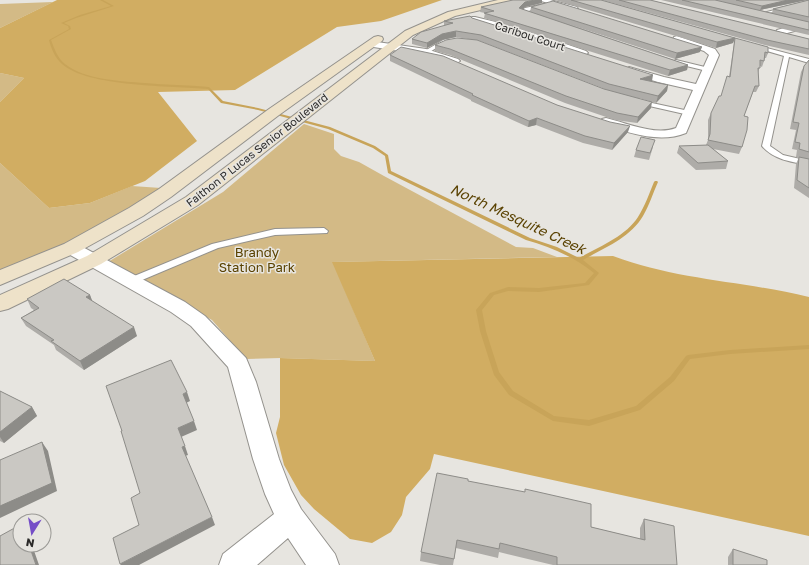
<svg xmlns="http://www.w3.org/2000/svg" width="809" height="565" viewBox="0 0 809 565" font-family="'Golos Text',sans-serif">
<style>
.green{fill:#d3ba86}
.forest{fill:#d1ad62}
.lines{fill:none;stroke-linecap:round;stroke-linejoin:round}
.stream{fill:#c8a459;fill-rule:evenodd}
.lane-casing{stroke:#94928d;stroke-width:2}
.street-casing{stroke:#94928d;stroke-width:2}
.secondary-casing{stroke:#94928d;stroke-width:2}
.lane{fill:#fff;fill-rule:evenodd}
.street{fill:#fff;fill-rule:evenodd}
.secondary{fill:#eee2c9;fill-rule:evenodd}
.wall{fill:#aeaca8}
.shaded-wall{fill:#8d8c88}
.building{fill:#cac8c3;stroke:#8d8c88}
.labels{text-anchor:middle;stroke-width:3;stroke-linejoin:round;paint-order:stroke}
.far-street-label{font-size:11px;fill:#2a2928;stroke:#e7e5e0}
.park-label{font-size:13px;fill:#5a4201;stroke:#e7e5e0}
.water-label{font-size:14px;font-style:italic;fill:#5b4303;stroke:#e7e5e0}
</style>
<rect width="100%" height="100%" fill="#e7e5e0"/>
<path class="green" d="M53 2 0 28V4Z
M0 73 24 78 0 102Z
M304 124 334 134V149L341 156 359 162 384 176 516 247 533 248 557 257 333 262 375 361 280 358 246 359 212 320 108 262 223 192Z
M0 163 49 208 90 203 132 186 161 188C110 221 56 250 0 273Z"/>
<path class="forest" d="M57 0H442L381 21 337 27 235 90 158 92 197 141 145 181 90 203 49 208 0 163V102L24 78 0 73V28Z
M613 256C676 280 744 281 809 297V536L434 454 430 469 406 497 402 515 391 532 372 543 350 539 314 509 301 495 284 465 276 433 280 417V358L375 361 332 262Z"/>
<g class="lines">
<path class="stream" d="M100 0H103L114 6 76 18 64 23 70 26 71 29 51 40C54 48 58 59 65 64 85 80 120 81 145 83 166 85 188 85 209 87L223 101 258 108 330 127 375 146 388 155 391 171 530 238 557 247 579 258C599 247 626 236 638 217 645 206 649 194 654 182L655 181H657L658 182C653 193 649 206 643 216 630 238 604 248 583 260L599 273 589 285 539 292 508 291 494 295 482 310 486 331 499 372 513 391 554 416 589 420 636 406 670 377 686 356 688 355 730 350 809 345V349L730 354 690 359 674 381 640 410 589 426 553 421 509 395 494 375 480 331 476 310 490 293 508 287 539 288 585 283 594 273C574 257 551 247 526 240L388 173 385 156 373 148 328 129 258 110 221 103 208 89C173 86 87 87 62 64 55 58 51 48 49 40L69 29 68 26 61 23 80 15 111 6Z"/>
<g class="lane-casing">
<path id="lane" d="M809 1V3L761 15 759 14Z
M544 4 545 6 525 12 533 15V17L520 12 525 8Z
M445 39 449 40 428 53 423 52Z
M755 45 809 59V63L789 57 770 146 783 155 809 161V165C792 162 774 160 762 146L784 56 753 47Z
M676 60 709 68 710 69 707 71 674 63V61Z
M638 100 689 111 692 113 689 115 636 103 635 102Z
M324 228 328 231 327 233 275 235 218 248 135 283 131 284 126 281 127 279 212 244 275 229Z"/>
</g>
<g class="street-casing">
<path id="street" d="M538 0H550L577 7 578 9 574 11Z
M472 17H475L516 27 586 51 588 53 583 56 580 55 510 31 472 21Z
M809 21V27L780 35 776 32 777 30Z
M677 36 715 49 719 55 686 133C659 144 628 132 602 125L600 122 602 119 606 118C627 123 655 136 676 128L693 90 658 82 625 72 624 70 629 67 664 77 696 84 709 55 704 51 674 41 673 39 674 37Z
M370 41 426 49 458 59 460 61 455 64 425 55 367 46 365 44Z
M71 243 77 244 185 302 205 316 246 358 256 382 279 459 291 490 301 509 335 554 339 565H306L288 538 257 565H219L223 554 274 514 265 494 253 459 228 367 191 326 171 312 65 252 62 248 65 244Z"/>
</g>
<g class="secondary-casing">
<path id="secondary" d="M498 0H516L515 2 455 16 413 35 198 205 101 264 8 309 0 311V295L87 256 186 197 405 31 448 12Z
M378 36 382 37 383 39 382 41 279 115 171 197 143 216 78 252 0 285V270L64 244 129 208 159 189 269 109 374 37Z"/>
</g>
<use href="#lane" class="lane"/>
<use href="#street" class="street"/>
<use href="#secondary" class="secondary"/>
</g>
<path class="wall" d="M555 0H601L735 38 733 43 716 48Z
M602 0H650L809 39V55L765 45Z
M661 0H807L760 10 772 13 773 9 809 0V35Z
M542 3 525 7 522 9 530 12 531 7 700 52 675 59 565 23 688 65 687 70 668 76 484 18 485 13 480 12 481 7Z
M472 18 652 81H651L668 85 667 91 656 103 639 98 651 108 637 123 615 120 565 103 450 55 435 51V45L605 89 480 41 456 37 442 40 427 48 412 44V39L444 26V21Z
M735 38 768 53 766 58H765L762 67 760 66 758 73 759 86 756 92H753L744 116 742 147 739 154 713 149 728 161 726 169 696 170 677 153 679 146 706 145 708 140V120L711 113 721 96 729 77 734 43Z
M390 55 557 105 628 132 612 150 583 143 536 125 528 127 471 101V100L390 61Z
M809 60V198L794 188 796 164 799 157H796L797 150 792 149 796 130 790 129 801 72 804 66Z
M653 147 649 160 634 157 636 150Z
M90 295 92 301 137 336 84 370 56 350 54 345 26 326 21 318 34 310 31 308 27 299Z
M0 391 32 407 37 416 4 443 0 441Z
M468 481 591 527 640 539V528L644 519 677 565H553L499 552 498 558 456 548 453 565H440L420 561 421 552Z
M733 549 767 565H728V557Z"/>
<path class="shaded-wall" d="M535 0H542V3L525 7 519 13V8L525 2Z
M788 0H807L760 10 762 6Z
M456 31V37L442 40 427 48V43L442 34Z
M735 38 733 43 716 48 717 42Z
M702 47 700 52 675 59 677 53Z
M688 65 687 70 668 76 670 70Z
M653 75 652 81 638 85 640 79Z
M668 85 667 91 656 103 658 96Z
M652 102 651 108 637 123 638 117Z
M537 118 536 125 528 127 529 121Z
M630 126 628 132 612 150 614 143Z
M90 295 93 303 86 297Z
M134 327 137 336 84 370 80 361Z
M187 392 190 401 186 403 183 394Z
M32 407 37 416 4 443 0 437V432Z
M194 421 197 430 181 437 178 428Z
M42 442 48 451 57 491 0 518V506Z
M185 446 188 455 185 456 182 447Z
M212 517 215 525 139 565H121L120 564Z
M29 545H32L39 565H36Z"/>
<path class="building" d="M513 0H535L525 2 519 8 688 65 670 70 484 13 494 11 481 7Z
M571 0H601L735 38 717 42Z
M619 0H650L809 39V49L767 40Z
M682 0H715L809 22V30Z
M736 0H788L762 6Z
M809 0V17L773 9Z
M553 1 702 47 677 53 531 7Z
M470 16 472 18 653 75 640 79 668 85 658 96 609 84 481 35 456 31 442 34 427 43 412 39 421 32 453 23 444 21Z
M457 38 477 40 604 89 652 102 638 117 617 113 566 96 450 49 435 45 446 40Z
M735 38 768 47V53L765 52 764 61 760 60V68H758L759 86H755L744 116 748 117 747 130 742 147 708 140 710 134 711 113 719 96H721L727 76 730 77Z
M401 47 443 56 557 105 610 122 630 126 614 143 585 136 537 118 529 121 472 95 473 94 390 55Z
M809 60V152L799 149 800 143 795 142 799 123 793 122 804 66Z
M641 137 655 140 650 153 636 150Z
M708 145 728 161 698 163 679 146Z
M799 157 809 159V188L797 180Z
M64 279 90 295 86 297 134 327 80 361 51 341 54 340 21 318 39 308 27 299Z
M171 360 187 392 183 394 194 421 178 428 185 446 182 447 212 517 120 564 113 538 139 525 131 498 140 493 121 431H122L106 386Z
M0 391 32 407 0 432Z
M42 442 52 483 0 506V460Z
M437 473 468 479V481L525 492V489L591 504V527L645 540 644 519 674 526 677 565H557V557L500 543 499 549 457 540 454 559 421 552Z
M20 525V545H29L36 565H0V536Z
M733 549 767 560V565H733Z"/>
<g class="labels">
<g class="far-street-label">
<text transform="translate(530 36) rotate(18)" y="4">Caribou Court</text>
<text transform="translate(257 150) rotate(-38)" y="4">Faithon P Lucas Senior Boulevard</text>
</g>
<g class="park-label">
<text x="257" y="257">Brandy<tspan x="257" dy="15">Station Park</tspan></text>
</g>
<g class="water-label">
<text transform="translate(518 219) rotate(25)" y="5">North Mesquite Creek</text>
</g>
</g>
<g transform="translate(32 533) rotate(191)"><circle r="19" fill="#e7e5e0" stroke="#9b9a96"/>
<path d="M0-3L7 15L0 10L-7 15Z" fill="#754ec7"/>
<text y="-6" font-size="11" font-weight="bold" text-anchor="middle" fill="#2a2928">N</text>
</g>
</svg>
